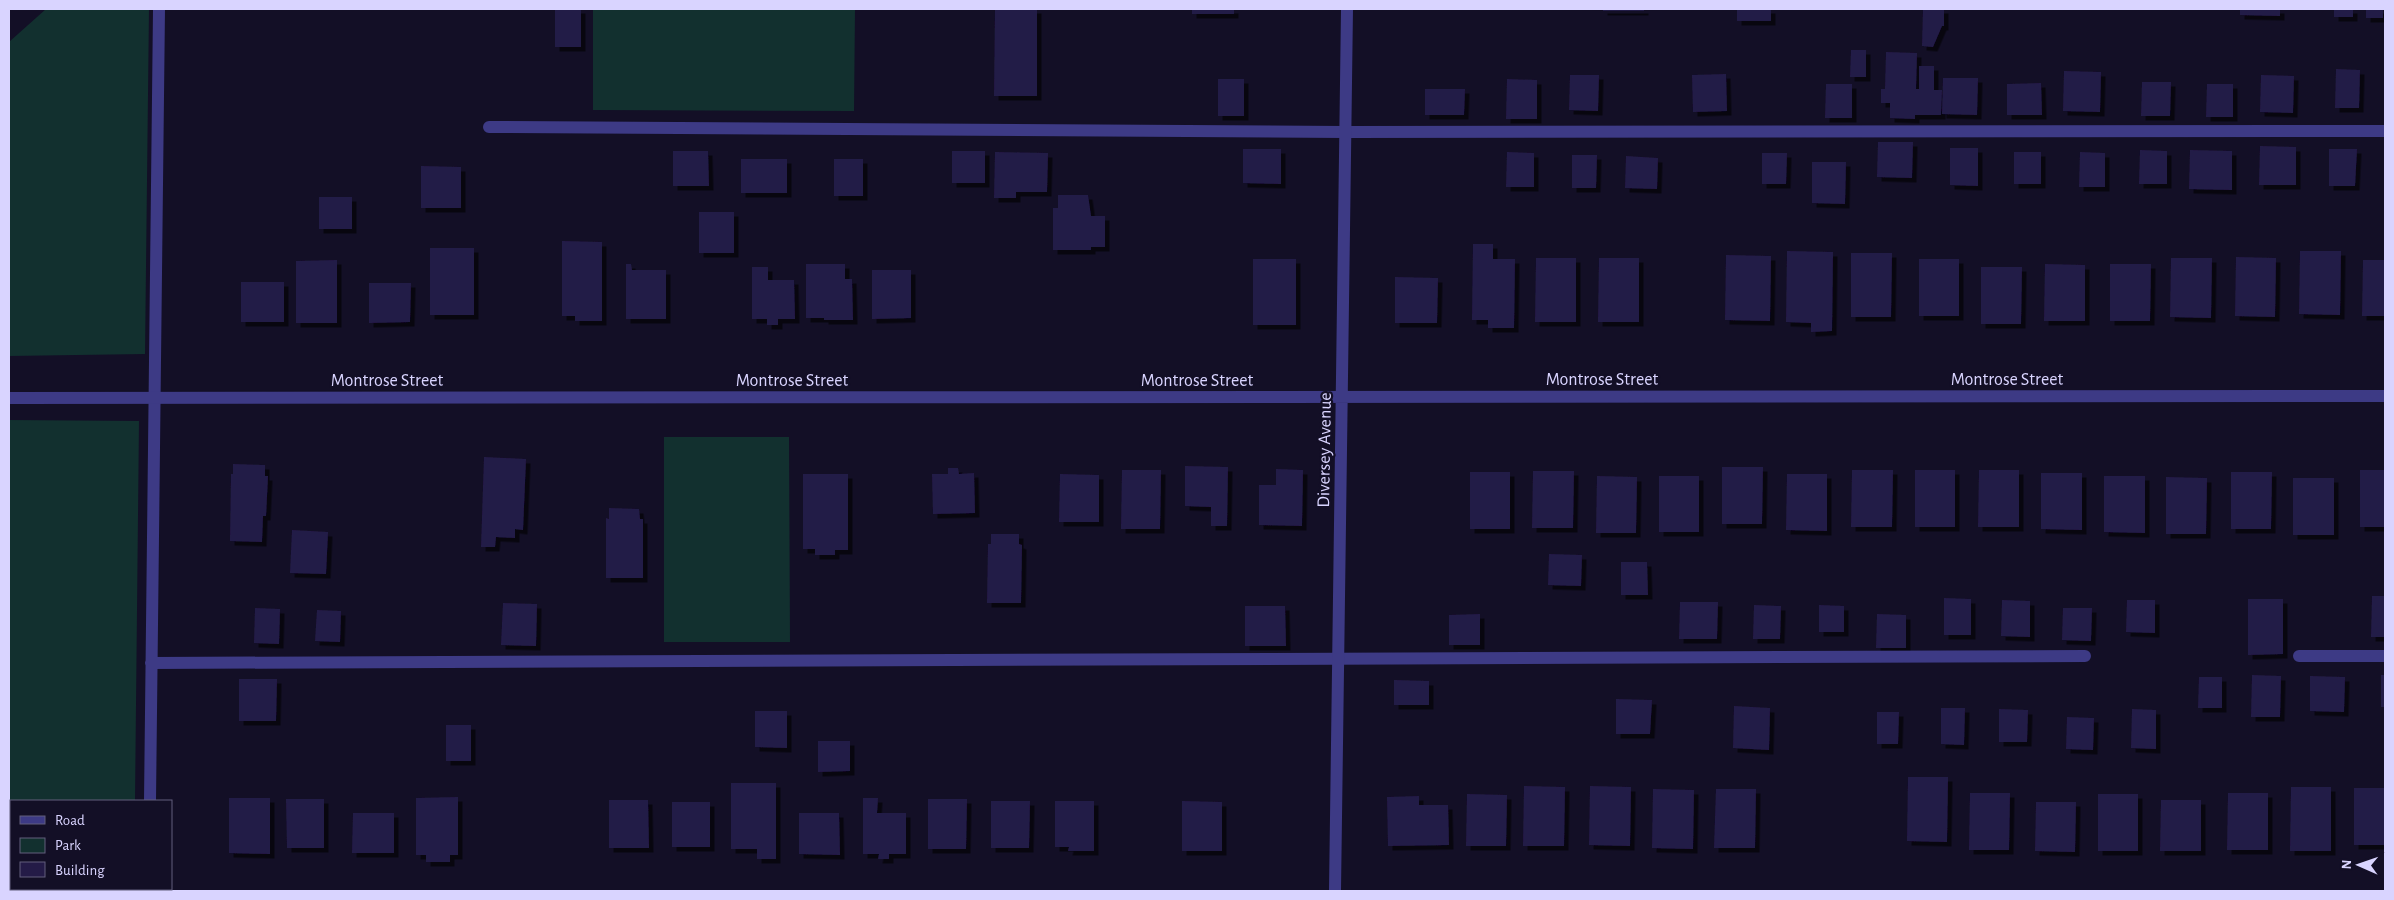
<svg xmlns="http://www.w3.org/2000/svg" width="2394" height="900" viewBox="0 0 2394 900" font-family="'Alegreya Sans',sans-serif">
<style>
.green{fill:#12302f}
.building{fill:#241b47;filter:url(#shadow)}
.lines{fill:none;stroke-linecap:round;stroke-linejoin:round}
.lane{stroke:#3d3a85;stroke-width:12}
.street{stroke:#3d3a85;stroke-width:12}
.labels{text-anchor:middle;stroke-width:4.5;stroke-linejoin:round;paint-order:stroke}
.street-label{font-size:18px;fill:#d9d4ff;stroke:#130f26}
</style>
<defs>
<filter id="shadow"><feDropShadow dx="4.5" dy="4.5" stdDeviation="0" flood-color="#0009"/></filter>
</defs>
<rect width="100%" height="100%" fill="#130f26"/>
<path class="green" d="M46 9H149L145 354 9 356V42Z
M593 9H855L854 111 593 110Z
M9 420 139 421 135 801H11V884H9Z
M664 437H789L790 642H664Z"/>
<path class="building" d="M555 9H581V47H555Z
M995 9H1037V96H994Z
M1192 9H1234V14H1192Z
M1603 9H1644V11H1603Z
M1737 9H1771V21H1737Z
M1923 9H1944V26H1942L1933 47 1922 46Z
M2240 9H2280V16L2240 15Z
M2334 9H2353V17H2334Z
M2366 9H2383V18H2366Z
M1851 50H1866V77H1850Z
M1886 52 1917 53 1916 89H1919V66H1934V90H1942L1941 115H1915V119L1890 118V103H1881V89H1885Z
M2336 69 2360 70 2359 108H2335Z
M2064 71 2101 72 2100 112 2063 111Z
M1726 74 1727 111 1693 112 1692 75Z
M1570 75H1599L1598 111 1569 110Z
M2261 75 2294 76 2293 113 2260 112Z
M1943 78H1978L1977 115 1942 114Z
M1218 79H1244V116H1218Z
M1507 79 1537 80V119H1506Z
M2142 82H2171L2170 116H2141Z
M2041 83 2042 115H2007V84Z
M1826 84H1852V118H1825Z
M2207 84H2233V117H2206Z
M1425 89H1465L1464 115H1425Z
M1878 142H1913L1912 178 1877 177Z
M2260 146 2296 147V185H2259Z
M1950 148H1978V186L1950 185Z
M1243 149H1281V184L1243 183Z
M2329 149H2357L2355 186H2329Z
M2140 150 2167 151V184H2139Z
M2190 150 2232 151V190L2189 189Z
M673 151H708L709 186H673Z
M952 151H985V183H952Z
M995 152 1048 153 1047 192H1016V198H994Z
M1507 152 1534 153V187H1506Z
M2014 152H2041V184H2014Z
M2080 152 2105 153V187H2079Z
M1762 153H1787L1786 184H1762Z
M1572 155H1597L1596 188H1572Z
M1626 156 1658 158 1657 189 1625 188Z
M741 159H787V193H741Z
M834 159H863V196H834Z
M1812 162H1846L1845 204 1812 203Z
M421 166 461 167V208H421Z
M1058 195H1088L1091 216H1105V247H1091V250H1053V208H1058Z
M319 197H352V229H319Z
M699 212H734V253H699Z
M562 241 602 242V321H575V316H562Z
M1473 244H1493V259H1515L1514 328H1488V320H1472Z
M430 248H474V315H430Z
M1787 251 1833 252 1832 331 1811 332V323L1786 322Z
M2300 251H2341L2340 315 2299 314Z
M1851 253H1892L1891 317H1851Z
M1726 255 1771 256 1770 321 1725 320Z
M2236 257 2276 258 2275 317 2235 316Z
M1536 258H1576V322H1535Z
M1599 258H1639V322H1598Z
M2171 258H2212L2211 318 2170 317Z
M1253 259H1296V325H1253Z
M1919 259H1959V316H1919Z
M337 260V323H296V261Z
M2363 260H2385V316H2362Z
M626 264H631L632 270H666V319H626Z
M806 264H845V279H852L853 320H824V318H806Z
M2045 264 2085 265V321H2044Z
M2110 264H2151L2150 321H2110Z
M752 267H768V280H794L795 319H778V325H767V319H752Z
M1981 267H2022L2021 324H1981Z
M872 270H911V318L872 319Z
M1395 277 1438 278 1437 323H1395Z
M241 282H284V322H241Z
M369 283H411L410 322 369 323Z
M484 457 526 459 523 530 515 529V538L496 537 495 547H481Z
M233 464 265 465V476H268L266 516H263L262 542 230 541 231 474H233Z
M1185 466 1228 467 1227 526H1211V507L1185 506Z
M1722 467H1763L1762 524H1722Z
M948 468H958L959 474 974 473 975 513 933 514 932 474H948Z
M1276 469 1303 470 1302 526 1259 525V485H1276Z
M1122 470H1161L1160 529H1121Z
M1852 470H1893L1892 527H1851Z
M1915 470H1955V527H1915Z
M1979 470H2019V527H1978Z
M2360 470H2385V527H2360Z
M1533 471H1574L1573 528H1532Z
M1470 472H1510V529H1470Z
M2231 472H2272L2271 529H2231Z
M2041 473H2082V530L2041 529Z
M803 474H848V550H835V555H815V549H803Z
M1060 474 1099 475V522H1059Z
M1787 474H1827V531L1786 530Z
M1597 476 1637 477 1636 533H1596Z
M1659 476H1699V532H1659Z
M2104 476H2145V533L2104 532Z
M2166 477 2207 478 2206 534H2166Z
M2293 478H2334V535H2293Z
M609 508 639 509 640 519H643V578H606V518L609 519Z
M292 530 328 532 326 574 290 573Z
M991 534H1019V544L1022 545 1021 603H987L988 544H991Z
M1549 554 1582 555 1581 586 1548 585Z
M1621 562H1647L1648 595H1621Z
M2372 596H2385V637H2371Z
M1944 598 1971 599V635H1944Z
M2248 599H2283V654L2248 655Z
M2002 600 2030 601V637L2001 636Z
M2127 600H2155V633L2126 632Z
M1680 602H1718L1717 639H1679Z
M503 603 537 604 536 646 501 645Z
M1754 605 1781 606 1780 639H1753Z
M1819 605 1844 606V632H1819Z
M1245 606H1285L1286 646H1245Z
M255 608 280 609 279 644 254 643Z
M2063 608H2092L2091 641 2062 640Z
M317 610 341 611 340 642 315 641Z
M1480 614V645H1449V615Z
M1877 614 1906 615V648H1876Z
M2252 675 2281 676 2280 717H2251Z
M2381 675H2385V707H2381Z
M2310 676 2345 677 2344 712 2310 711Z
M2199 677H2222V708H2198Z
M239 679H277L276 721H239Z
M1394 680 1429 681V705H1394Z
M1616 699 1652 700 1650 734H1616Z
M1734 706 1770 708 1769 750 1733 748Z
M1941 708H1965L1964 745 1941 744Z
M1999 709 2028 710 2027 742H1999Z
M2132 709 2156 710V749L2131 748Z
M755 711H787V748L755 747Z
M1877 712H1899L1898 744H1877Z
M2067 717 2094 718 2093 750 2066 749Z
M446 725H471V761H446Z
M818 741H850V771L818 772Z
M1908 777H1948L1947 842 1907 841Z
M731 783H776V859H757V849H731Z
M1524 786 1565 787 1564 846H1523Z
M1590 786 1631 787 1630 846 1589 845Z
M2291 787H2331V851H2290Z
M2354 788H2385V845H2354Z
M1653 789 1694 790 1693 849 1652 848Z
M1716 789H1756L1755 848H1714Z
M1970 793H2010L2009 850H1969Z
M2228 793H2268V850H2227Z
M1467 794 1507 795 1506 846H1466Z
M2098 794H2138V851H2098Z
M1419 796V805H1448L1449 845 1388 846 1387 797Z
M458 797V855H450V862H426V855H416V798Z
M229 798H270V854L229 853Z
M863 798H878L877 813H906V854H889V859H878L879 854H863Z
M286 799H324V848H287Z
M928 799H967L966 849H928Z
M609 800H648L649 848H609Z
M2161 800H2201V851H2160Z
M991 801H1030L1029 848H991Z
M1055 801H1094V851H1068L1069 847H1055Z
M1182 801 1222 802V851H1182Z
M672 802H710V847H672Z
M2036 802H2076L2075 852 2035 851Z
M353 813H394V853H352Z
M799 813H839L840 855 799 854Z"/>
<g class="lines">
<path class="lane" d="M489 127 1345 132 2385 131
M2299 656H2385
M151 663 2085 656
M150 801 159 9
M149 891V889"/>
<path class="street" d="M9 398 2385 396
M1335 891 1347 9"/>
</g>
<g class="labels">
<g class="street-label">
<text x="1602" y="385">Montrose Street</text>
<text x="2007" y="385">Montrose Street</text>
<text x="387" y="386">Montrose Street</text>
<text x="792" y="386">Montrose Street</text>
<text x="1197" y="386">Montrose Street</text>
<text transform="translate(1324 450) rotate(-89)" y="6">Diversey Avenue</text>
</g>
</g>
<rect width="2394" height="900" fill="none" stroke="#d9d4ff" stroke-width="20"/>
<rect x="10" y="800" width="162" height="90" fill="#130f26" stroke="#625e7d"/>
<rect x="20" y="816" width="25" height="8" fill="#3d3a85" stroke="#625e7d"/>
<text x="55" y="825" font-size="15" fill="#d9d4ff">Road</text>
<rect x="20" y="838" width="25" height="15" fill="#12302f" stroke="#625e7d"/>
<text x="55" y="850" font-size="15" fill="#d9d4ff">Park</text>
<rect x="20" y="862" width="25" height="15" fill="#241b47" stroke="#625e7d"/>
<text x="55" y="875" font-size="15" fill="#d9d4ff">Building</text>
<g transform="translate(2359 865) rotate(272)" stroke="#130f26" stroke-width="4" paint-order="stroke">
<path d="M0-4L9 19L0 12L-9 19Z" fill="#d9d4ff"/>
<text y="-8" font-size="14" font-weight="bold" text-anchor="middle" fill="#d9d4ff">N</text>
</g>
</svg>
